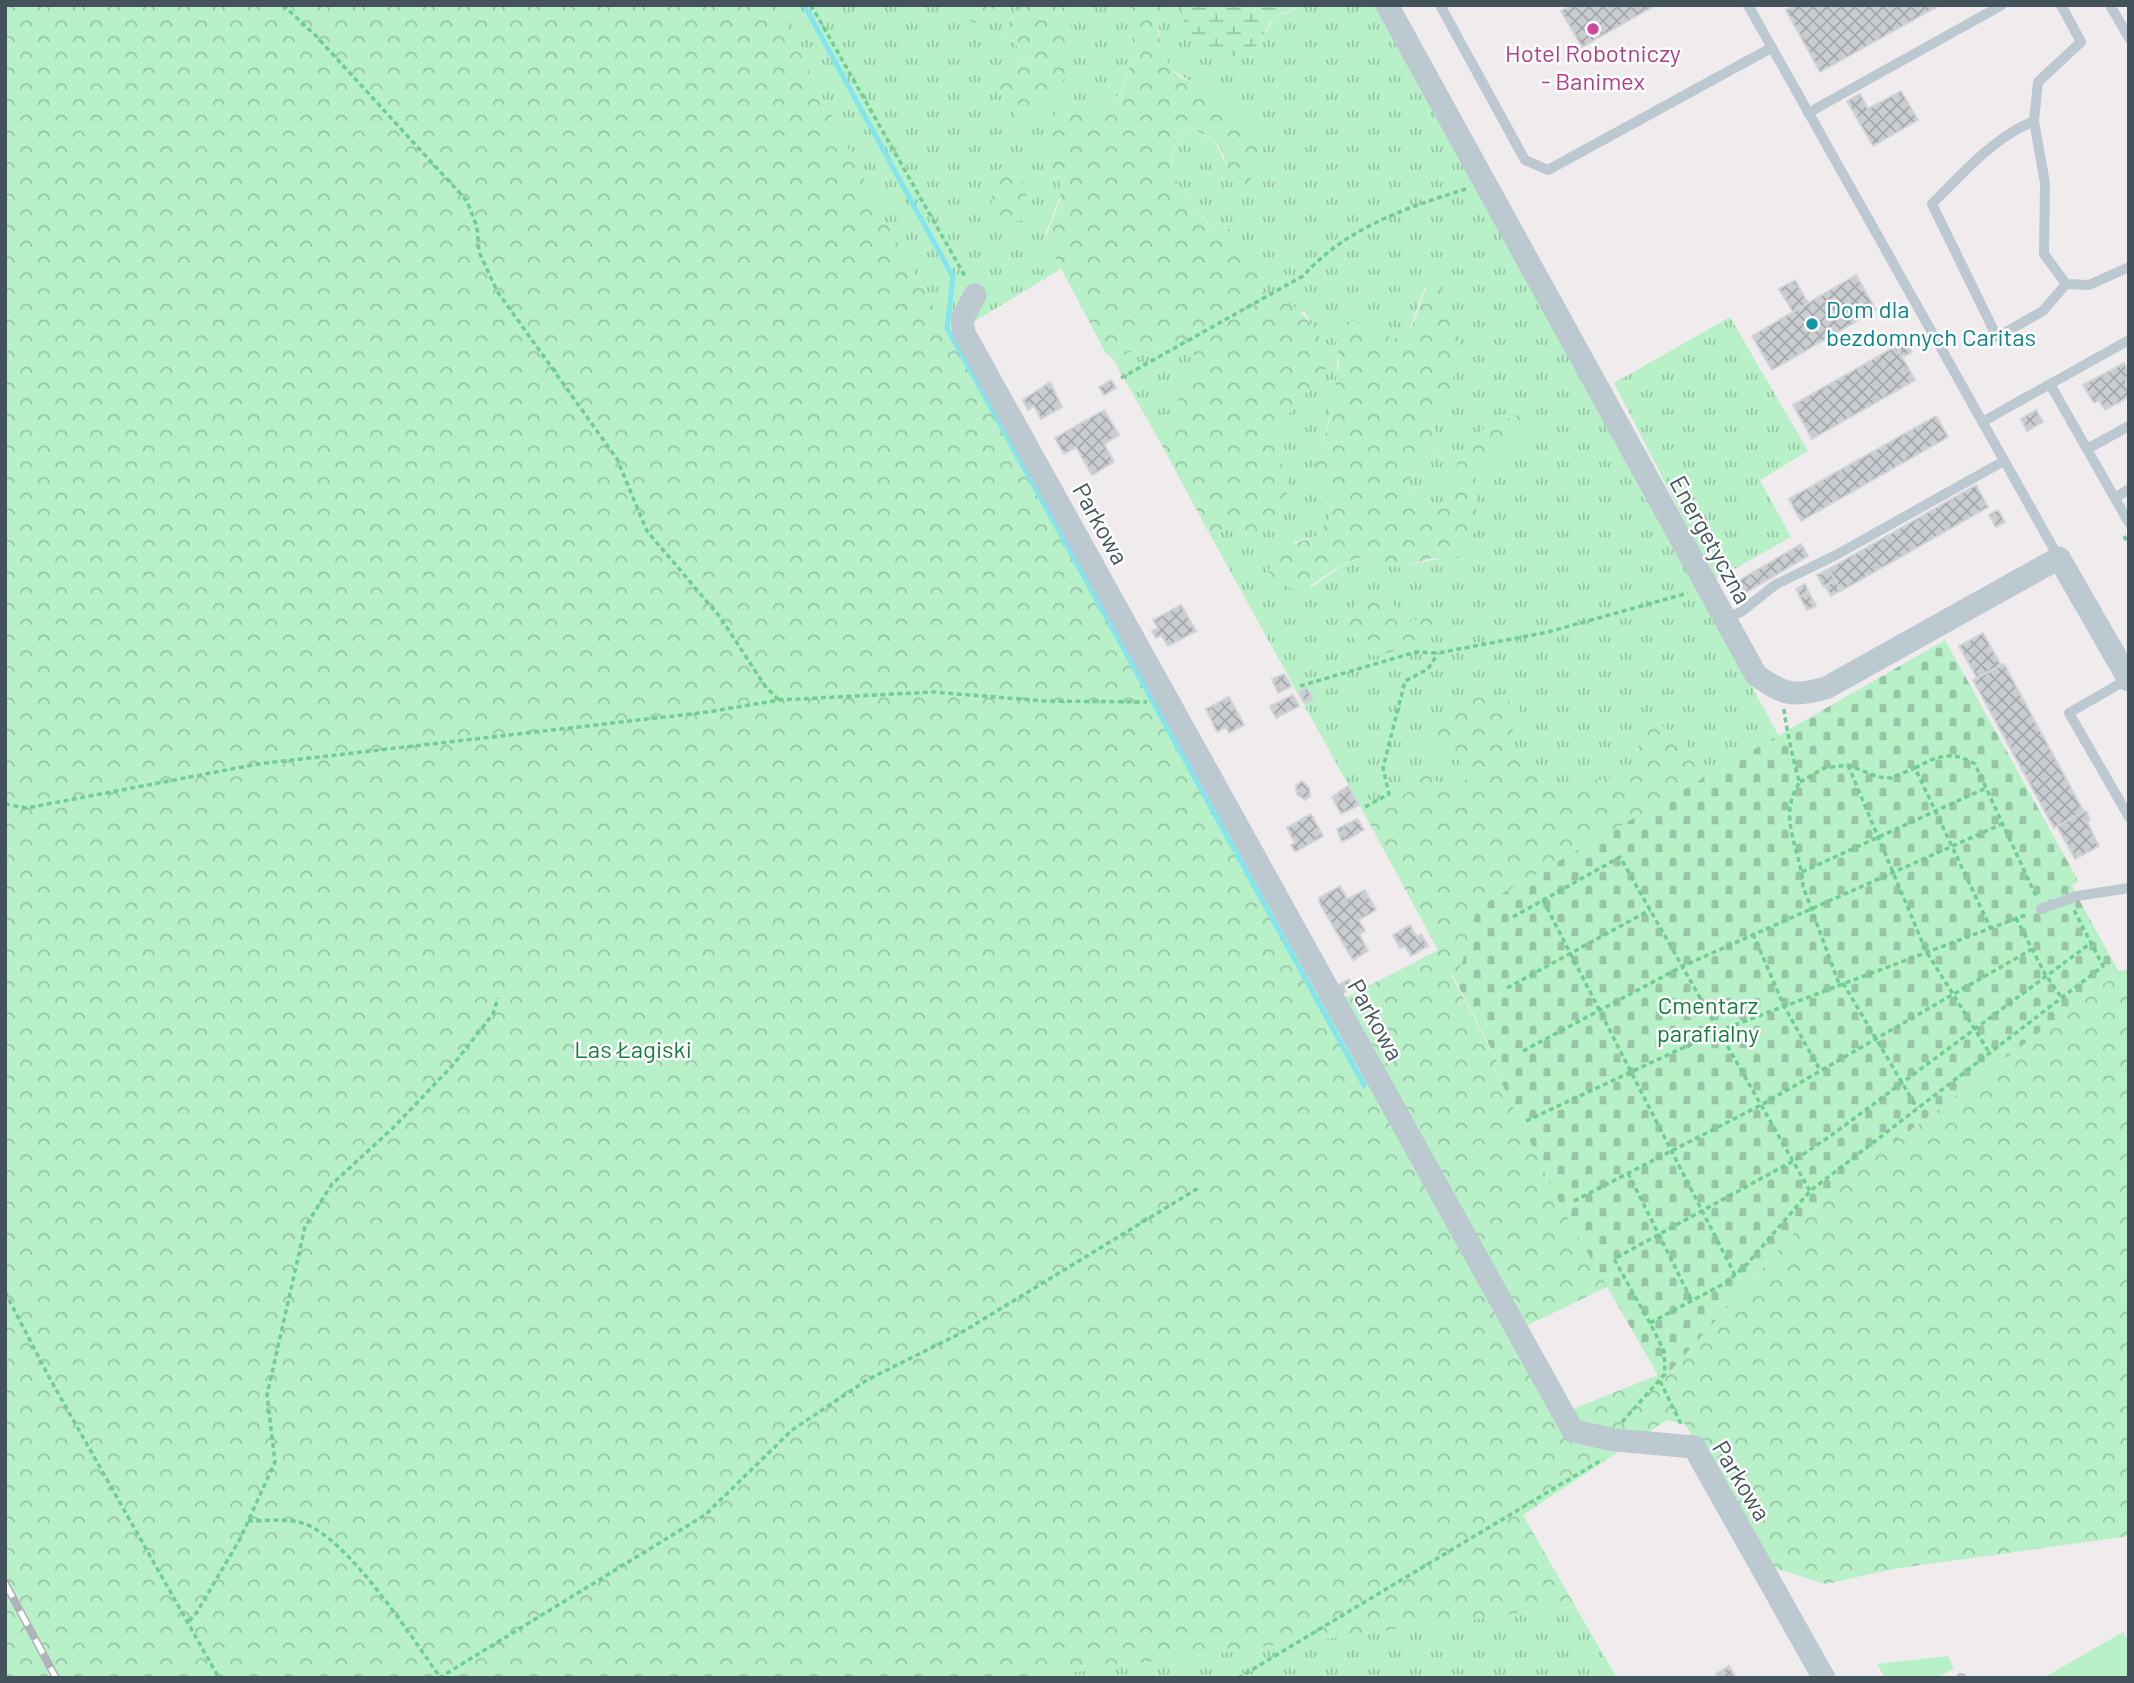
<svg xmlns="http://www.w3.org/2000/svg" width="2134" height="1683" viewBox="0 0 2134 1683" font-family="Barlow,sans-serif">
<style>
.grass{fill:url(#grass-tufts);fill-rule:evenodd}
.forest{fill:url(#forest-crowns)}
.wetland{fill:url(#wetland-marsh)}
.cemetery{fill:url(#cemetery-stones)}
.green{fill:#b8f0c7}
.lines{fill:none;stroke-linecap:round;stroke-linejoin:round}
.stream{stroke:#84e5ee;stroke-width:5}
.building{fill:url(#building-cross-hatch);stroke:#d0d4d9;stroke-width:2}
.path{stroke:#70ce94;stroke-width:3.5;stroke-dasharray:5 3.5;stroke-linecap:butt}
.lane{stroke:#bcc9d0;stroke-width:10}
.street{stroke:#bcc9d0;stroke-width:23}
.rail-casing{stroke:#afb3b8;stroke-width:8}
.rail{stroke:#fff;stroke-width:5;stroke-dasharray:16;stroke-linecap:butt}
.hotel-dot{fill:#d1479c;stroke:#fff;stroke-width:2.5}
.culture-dot{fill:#0f9aa8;stroke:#fff;stroke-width:2.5}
.labels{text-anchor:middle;stroke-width:5;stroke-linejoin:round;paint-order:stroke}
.hotel-label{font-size:24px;fill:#b23c85;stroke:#fff}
.culture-label{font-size:24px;fill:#0d838f;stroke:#fff;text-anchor:start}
.street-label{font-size:24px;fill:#44535b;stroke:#fff}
.park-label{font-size:24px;fill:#147e3c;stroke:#fff}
</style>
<defs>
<pattern id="grass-tufts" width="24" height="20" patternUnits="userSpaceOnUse" patternTransform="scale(1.75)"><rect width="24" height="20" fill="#b8f0c7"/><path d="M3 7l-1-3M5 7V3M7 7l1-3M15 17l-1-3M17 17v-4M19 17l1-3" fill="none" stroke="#97c5a5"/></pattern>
<pattern id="forest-crowns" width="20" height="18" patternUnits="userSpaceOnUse" patternTransform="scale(1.75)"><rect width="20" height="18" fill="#b8f0c7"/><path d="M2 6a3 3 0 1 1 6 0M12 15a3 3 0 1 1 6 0" fill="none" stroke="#97c5a5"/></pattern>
<pattern id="wetland-marsh" width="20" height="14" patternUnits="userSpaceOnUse" patternTransform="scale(1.75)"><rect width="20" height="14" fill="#b8f0c7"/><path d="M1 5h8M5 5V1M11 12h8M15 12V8" fill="none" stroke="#97c5a5"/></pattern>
<pattern id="cemetery-stones" width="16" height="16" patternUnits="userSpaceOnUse" patternTransform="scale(1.75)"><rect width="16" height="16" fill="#b8f0c7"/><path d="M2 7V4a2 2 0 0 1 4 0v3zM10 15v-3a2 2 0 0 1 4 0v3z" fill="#97c5a5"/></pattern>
<pattern id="building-cross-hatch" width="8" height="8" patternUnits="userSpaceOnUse" patternTransform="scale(1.75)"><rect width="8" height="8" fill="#c9cdd2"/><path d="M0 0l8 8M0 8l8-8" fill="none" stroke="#a5a9ad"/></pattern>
</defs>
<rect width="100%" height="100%" fill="#f0eced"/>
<path class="grass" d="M776 5H962V18L992 14 995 5H1020L1005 29 1007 38 1027 54 1017 69 1001 77 1061 58 1073 34 1070 17 1056 5H1131L1133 51 1122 92 1101 111 1074 101 1047 158 1061 185V195L1046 232 1047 242 1061 269 950 336 881 213Z
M1161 5H1185L1183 13 1265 33 1275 17 1293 10 1297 5H1374L1779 736 1706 779 1685 742 1645 724 1633 763 1620 777 1600 780 1586 778 1565 790 1508 746 1428 745 1454 754 1469 774 1461 788 1451 792 1418 777 1411 790 1367 819 1208 531 1227 529 1255 536 1289 481 1274 445 1291 410 1329 365C1325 344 1313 331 1305 312L1269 308 1263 289 1230 229 1211 226C1184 193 1151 166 1189 127L1215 142 1237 188 1198 84C1158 69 1156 44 1161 5ZM1425 286 1463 358 1453 375 1449 405 1431 410 1439 458H1419L1408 485 1411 494 1429 501 1434 509H1444L1458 461 1529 430 1476 472 1474 532 1451 560C1415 556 1403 580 1370 553L1343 565 1311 588 1294 542 1317 536 1333 512 1325 494 1310 480C1325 435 1342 389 1336 342L1354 320 1369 332 1400 339 1408 334ZM1379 591 1410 621 1361 598Z
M1730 317 1808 451 1760 480 1791 537 1715 580 1614 383Z
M1149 345 1189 348 1195 356 1179 393 1178 412 1160 442 1113 359Z
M1575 1606 1617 1678H1027Z"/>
<path class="forest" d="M5 5H776L881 213 1558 1415 1663 1373 1667 1375 1833 1189 2119 972 2129 969V1536L1893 1569 1826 1584 1764 1565 1685 1424 1667 1420 1523 1515 1575 1606 1027 1678H5Z
M962 5H995L992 14 978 24 962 18Z
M1020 5H1056L1070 17 1073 34 1061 58 1069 73 1029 122H1020L999 93 1001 77 1017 69 1027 55 1007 37 1005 29Z
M1131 5H1161L1158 33 1166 62 1179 77 1198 84 1262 132 1266 141 1247 188H1237C1226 174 1227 153 1215 142 1208 136 1197 131 1189 127 1150 164 1185 194 1210 226L1230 229 1269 272 1270 282 1263 289 1269 307 1287 302C1308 314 1325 341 1329 365L1291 410 1275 445 1289 481 1288 491 1272 527 1255 537 1227 529 1208 531 1160 442 1177 412 1179 393 1195 356 1189 348 1149 345 1113 359 1105 352 1047 242C1046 223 1062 208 1061 189 1061 178 1051 170 1048 160 1043 143 1053 99 1075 102 1083 102 1093 109 1101 111L1123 92 1133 51Z
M1009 173 1023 184 1030 208 1024 220 1000 224 991 201 998 177Z
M1432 279C1455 294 1457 333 1463 359L1453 375 1455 397 1449 405 1431 410 1439 459 1419 458 1408 485 1411 494 1429 501 1434 509H1444L1458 461 1484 428 1520 414 1528 420 1529 430 1476 472C1475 496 1484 554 1451 560 1444 562 1436 557 1429 559 1399 567 1397 574 1370 554 1361 557 1352 560 1344 564 1312 581 1300 608 1268 571 1277 550 1296 542 1317 536L1333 512 1325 494 1310 480 1329 423 1339 364 1336 342 1339 332 1354 320 1369 332 1400 339C1419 328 1418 296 1432 279Z
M1379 591 1410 621 1429 616 1439 617C1427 642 1400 651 1375 656 1359 647 1351 638 1343 621L1361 598Z
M1497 696 1520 707 1508 746 1565 790 1586 778 1600 780 1620 777 1633 763 1645 724 1654 720 1685 742 1706 779 1477 908 1460 970 1451 975 1499 1065 1494 1068 1607 1287 1526 1326 1343 999 1438 950 1367 819 1411 790 1418 777 1427 774 1451 792 1461 788 1469 774 1454 754 1427 745C1444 696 1447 701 1497 696Z"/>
<path class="wetland" d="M1185 5H1297C1290 13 1280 12 1274 18 1265 27 1262 42 1252 49 1219 71 1176 44 1185 5Z"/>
<path class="cemetery" d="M1945 640 2074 873 2078 882 2072 885 2077 896 2119 972 1833 1189 1666 1376 1663 1373 1659 1377 1563 1210 1494 1067 1499 1064 1452 974 1460 970 1477 908Z"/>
<path class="green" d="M2123 1632 2129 1642V1678H2043Z
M1948 1656 1954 1668 1937 1678H1885L1877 1664Z"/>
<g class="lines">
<path class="stream" d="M804 5 953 277 947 328 1364 1085"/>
</g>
<path class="building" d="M1571 5H1656L1582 47 1561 11Z
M1796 5H1940L1820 72 1786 10Z
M1901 91 1918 120 1873 146 1847 101 1860 94 1868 109Z
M1856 275 1876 310 1772 370 1752 336Z
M1795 280 1808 303 1793 312 1779 289Z
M1905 340 1912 352 1902 357 1896 346Z
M1896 346 1915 380 1812 439 1793 405Z
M2124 363 2129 372 2126 380 2129 397 2105 410 2099 400 2094 403 2083 385Z
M1111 380 1116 388 1104 395 1099 387Z
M1050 382 1062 407 1041 419 1034 406 1028 410 1023 400Z
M1104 410 1119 435 1104 444 1114 462 1092 475 1076 447 1064 454 1055 438Z
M2036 410 2043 422 2027 431 2021 419Z
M1936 416 1948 437 1801 521 1789 499Z
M1976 485 1988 507 1841 591 1829 569Z
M1998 510 2005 522 1996 527 1989 515Z
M1801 544 1808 556 1735 599 1728 587Z
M1829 569 1835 580 1824 587 1817 575Z
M1835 580 1841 590 1831 596 1825 586Z
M1805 584 1809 593 1800 597 1796 589Z
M1809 593 1816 606 1807 610 1800 597Z
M1181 605 1196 631 1168 646 1161 635 1156 638 1152 631 1158 628 1153 620Z
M1983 633 2001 665 1977 678 1959 646Z
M2004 664 2084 812 2054 828 1973 680Z
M1284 674 1291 686 1278 693 1272 679Z
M1307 688 1313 699 1305 703 1299 693Z
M1293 695 1299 706 1276 718 1270 706Z
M1229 697 1244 725 1229 733 1226 727 1217 732 1206 709Z
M1302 781 1309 788 1310 796 1305 800 1297 794 1296 785Z
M1348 786 1359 805 1341 814 1332 797Z
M2086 811 2090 820 2087 822 2099 846 2075 859 2057 826Z
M1311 814 1323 836 1295 852 1291 845 1295 843 1287 828Z
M1357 819 1364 830 1342 842 1337 829Z
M1340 886 1347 899 1365 890 1376 910 1359 920 1365 931 1359 934 1368 951 1353 960 1320 904 1319 898Z
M1410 925 1417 937 1421 934 1428 946 1411 956 1405 946 1400 948 1393 935Z
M1349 979 1353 987 1341 994 1336 986Z
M1729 1666 1736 1678H1719L1716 1674Z"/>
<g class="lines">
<path class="path" d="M283 5 316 36 467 201 477 227 479 252 497 291 617 459 647 531 720 617 765 686 779 700
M811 5 966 278
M1121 378 1303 276C1346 228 1405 208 1466 189
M2124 536 2129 544
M1300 686 1416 652 1438 653 1548 632 1688 593
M1784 709C1784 717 1796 775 1800 782 1776 817 1801 849 1803 886L1839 984
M1848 765 1926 951 1989 1052
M1915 768C1937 756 1952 750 1975 764L2036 896
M1800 782 1824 768 1848 765 1878 777 1891 778 1915 768 1990 927
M5 804 27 808 258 764 708 712 779 700 933 692 1045 701 1147 702
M1365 807 1389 794 1383 768 1405 681 1428 669 1438 653
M1802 872 1986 788
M1543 900 1735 1275
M1513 917 1620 857 1810 1191
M2016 918 2045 974 2062 998
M1753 934 1784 1006 1820 1070
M1843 983 1917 1108
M1507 988 1650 910
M1523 1051 1683 966 2002 824
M1526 1121 1719 1031 2028 914
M1628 1173 1692 1301
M1574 1201 1761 1105 2032 949
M5 1292 49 1377 219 1678
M1650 1323 1614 1259 1793 1161 1829 1137 2091 943
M1660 1381 1682 1426
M1622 1422 1665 1374 1664 1351 1650 1323 1727 1282 1748 1263 1810 1191 2103 966 2074 910
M248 1521C264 1521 286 1518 302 1523 347 1536 412 1638 440 1677L455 1678
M189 1621 197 1612 240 1539 275 1462 267 1395 305 1227 332 1184 394 1127 453 1065 493 1014 498 998
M439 1678 705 1515 792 1430 867 1380 959 1334 1200 1187
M1238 1678 1603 1459"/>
<path class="lane" d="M1440 5 1525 160 1548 170 1771 48
M1748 5 2059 558
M2061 5 2081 42 2038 82 2034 121 2045 183 2044 254 2066 284 2089 285 2129 267
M2110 5 2129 38
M1808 113 2002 5
M2034 121C1994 137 1962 174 1932 204L1997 337 2043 311 2066 284
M2050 384 2129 523
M1982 422 2129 340
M2087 449 2129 426
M2115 498 2129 489
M1724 619 1741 612 1775 585 1836 555 2004 461
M2128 679 2069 713 2129 817
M2041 909 2077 896 2129 888
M1961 1678H1962"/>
<path class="street" d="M1387 5 1756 675C1784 695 1793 697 1826 688L2059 558 2129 680
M975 295 962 319 964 333 1573 1431 1615 1440 1694 1447 1824 1678"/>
<g class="rail-casing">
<path id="rail" d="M5 1583 56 1678"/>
</g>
<use href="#rail" class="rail"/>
</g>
<circle class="hotel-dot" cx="1593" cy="29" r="7"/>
<circle class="culture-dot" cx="1812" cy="324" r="7"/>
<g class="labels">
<g class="hotel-label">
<text x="1593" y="62">Hotel Robotniczy<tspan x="1593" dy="28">- Banimex</tspan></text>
</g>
<g class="culture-label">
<text x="1826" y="318">Dom dla<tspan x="1826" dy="28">bezdomnych Caritas</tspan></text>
</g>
<g class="street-label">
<text transform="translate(1100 524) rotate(61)" y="8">Parkowa</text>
<text transform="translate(1710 540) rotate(61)" y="8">Energetyczna</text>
<text transform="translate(1375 1020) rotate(61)" y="8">Parkowa</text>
<text transform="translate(1741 1481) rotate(59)" y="8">Parkowa</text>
</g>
<g class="park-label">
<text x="1708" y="1014">Cmentarz<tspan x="1708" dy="28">parafialny</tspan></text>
<text x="633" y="1058">Las Łagiski</text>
</g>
</g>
<rect width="2134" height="1683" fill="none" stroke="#44535b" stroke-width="14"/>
</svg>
